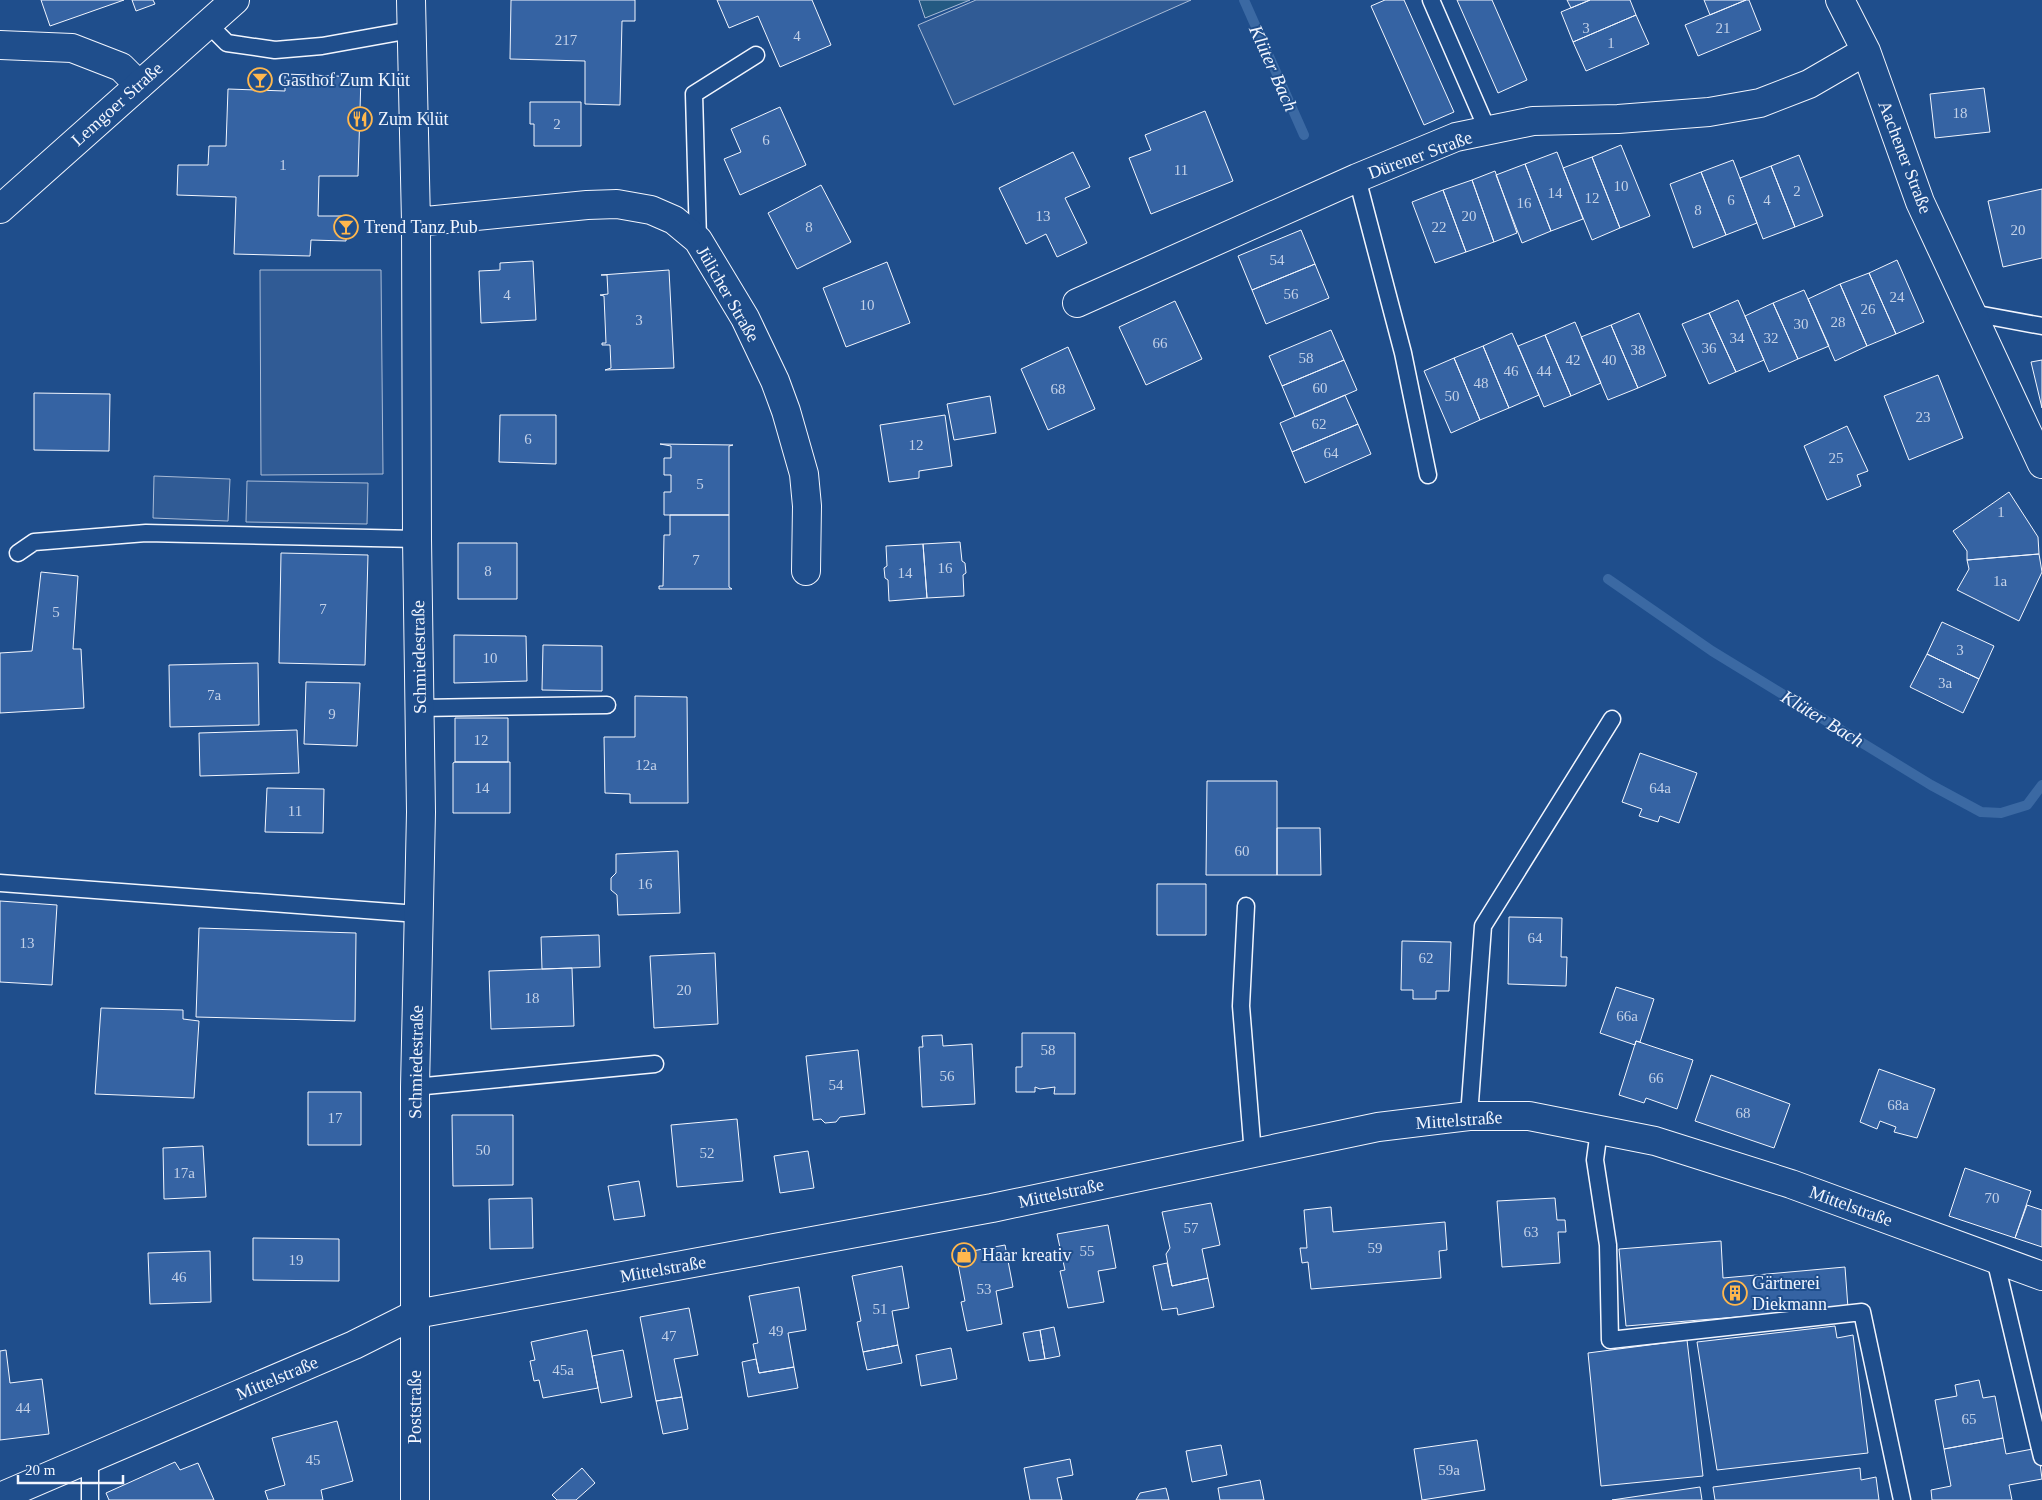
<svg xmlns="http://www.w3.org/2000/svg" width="2042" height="1500" viewBox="0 0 2042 1500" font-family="'Times New Roman',serif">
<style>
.green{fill:#245a82;stroke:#a8bbd7}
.parking{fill:#305b95;stroke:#a8bbd7}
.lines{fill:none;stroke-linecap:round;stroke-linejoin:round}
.stream{stroke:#3b69a3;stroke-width:10}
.building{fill:#3563a3;stroke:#f2f6ff}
.lane-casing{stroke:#f2f6ff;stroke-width:19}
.street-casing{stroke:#f2f6ff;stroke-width:30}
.primary-casing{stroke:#f2f6ff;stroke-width:30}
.lane{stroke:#1f4e8c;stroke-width:16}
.street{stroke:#1f4e8c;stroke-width:28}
.primary{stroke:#1f4e8c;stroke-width:28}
.labels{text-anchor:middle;stroke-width:4;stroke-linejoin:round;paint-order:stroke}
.number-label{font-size:15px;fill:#c3d1e8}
.poi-label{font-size:18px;fill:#f2f6ff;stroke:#1f4e8c;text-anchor:start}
.street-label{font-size:18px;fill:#f2f6ff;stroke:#1f4e8c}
.water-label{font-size:19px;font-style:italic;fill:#f2f6ff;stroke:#1f4e8c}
</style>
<rect width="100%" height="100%" fill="#1f4e8c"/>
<path class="green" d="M919 0H970L925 18Z"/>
<path class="parking" d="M976 0H1191L954 105 918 25Z
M260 270H381L383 474 261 475Z
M154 476 230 479 228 521 153 518Z
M247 481 368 483 367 524 246 522Z"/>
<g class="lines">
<path class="stream" d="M1244 0 1304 135
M1608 579 1712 651 1931 785 1981 812 2001 813 2027 805 2042 785"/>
</g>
<path class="building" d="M41 0H124L50 26Z
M132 0H153L155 4 136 11Z
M511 0H635V21H622L620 105 585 104V61L510 59Z
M717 0H812L831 45 780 67 758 16 729 28Z
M1385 0H1404L1454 112 1424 125 1371 6Z
M1457 0H1492L1527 80 1498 93Z
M1567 0H1590L1571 8Z
M1590 0H1630L1636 15 1573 42 1561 12Z
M1704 0H1746L1710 15Z
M1746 0H1749L1761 30 1698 56 1685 25Z
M1636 15 1649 44 1586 71 1573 42Z
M285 74 361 77 358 176H319L318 216H347L346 241 311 240 310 256 234 254 236 197 177 195 178 165H208L209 146H226L228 89 285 91Z
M1984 88 1990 132 1935 138 1930 94Z
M530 102H581V146H534V124H530Z
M780 107 806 165 740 195 724 159 741 152 731 129Z
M1205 111 1233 181 1151 214 1129 158 1151 150 1145 135Z
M1621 145 1650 216 1620 228 1592 157Z
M1073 152 1090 187 1065 198 1087 243 1057 257 1046 234 1026 244 999 188Z
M1557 152 1583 219 1551 231 1525 164Z
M1799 155 1823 216 1795 227 1771 166Z
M1592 157 1620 228 1592 240 1563 168Z
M1733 160 1757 223 1726 235 1701 172Z
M1525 164 1551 231 1522 243 1496 175Z
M1771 166 1795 227 1763 239 1740 178Z
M1495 171 1517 233 1494 242 1472 180Z
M1701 172 1726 235 1693 248 1670 184Z
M1472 180 1494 242 1466 252 1443 190Z
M821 185 851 242 797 269 768 213Z
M2042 189V258L2003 267 1988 201Z
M1443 190 1466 252 1435 263 1412 202Z
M1301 230 1315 264 1252 290 1238 256Z
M1897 260 1924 322 1896 334 1869 273Z
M533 261 536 320 481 323 479 271 500 270V263Z
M887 262 910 323 846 347 823 288Z
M1315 264 1329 298 1266 324 1252 290Z
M669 270 674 368 605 370 611 368 610 345H602V343H606L604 296 600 295 608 294 607 275H601Z
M1869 273 1896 334 1867 346 1840 284Z
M1840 284 1867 346 1835 361 1808 299Z
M1804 290 1829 346 1798 359 1773 303Z
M1738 300 1764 360 1736 372 1709 313Z
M1175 301 1202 359 1146 385 1119 327Z
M1773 303 1798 359 1769 372 1745 316Z
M1639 313 1666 376 1638 388 1611 325Z
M1709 313 1736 372 1709 384 1682 324Z
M1575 322 1601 383 1571 396 1545 335Z
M1611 325 1638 388 1608 400 1581 337Z
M1331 330 1344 360 1282 386 1269 356Z
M1512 333 1539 395 1509 408 1483 346Z
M1545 335 1571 396 1544 407 1518 346Z
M1483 346 1509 408 1480 420 1454 358Z
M1068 347 1095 409 1048 430 1021 369Z
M1454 358 1480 420 1451 433 1424 371Z
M1344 360 1357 390 1295 417 1282 386Z
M2042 360V408L2031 362Z
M1938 375 1963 438 1909 460 1884 396Z
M34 393 110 394 109 451 34 450Z
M1345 395 1358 424 1292 452 1280 423Z
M990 396 996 433 954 440 947 404Z
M500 415H556V464L499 462Z
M945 415 952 466 919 471V478L889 482 880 425Z
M1358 424 1371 454 1305 483 1292 452Z
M1847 426 1868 471 1857 475 1861 486 1827 500 1804 446Z
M660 444 733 445 729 446V515H664V492H671V475H664V458H671V446Z
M2009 492 2038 537 2039 554 1967 560V551L1953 531Z
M670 515H729V587L732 589H659V586H663L664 535H670Z
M960 542 962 561 965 563 966 573 963 575 964 596 927 598 923 544Z
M458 543H517V599H458Z
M923 544 927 598 889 601 888 580 885 578 884 568 887 566 886 546Z
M281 553 368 555 365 665 279 663Z
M2039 554 2042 572 2019 621 1957 590 1969 569 1967 560Z
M41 572 78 576 73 649H81L84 708 0 713V653L32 651Z
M1942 622 1994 646 1979 679 1927 654Z
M454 635 526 636 527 681 454 683Z
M543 645 602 646V691L542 690Z
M1927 654 1979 679 1963 713 1910 687Z
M258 663 259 725 170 727 169 665Z
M306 682 360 683 357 746 304 744Z
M635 696 687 697 688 803H630V794L605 793 604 737H635Z
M455 718H508V762H455Z
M297 730 299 773 200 776 199 733Z
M1640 753 1697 773 1679 823 1660 816 1658 822 1639 816 1642 809 1622 802Z
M455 762H510V813H453V763Z
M1207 781H1277V875H1206Z
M267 788 324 789 323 833 265 832Z
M1277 828H1320L1321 875H1277Z
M678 851 680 913 618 915 617 895 611 890V878L616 873V854Z
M1157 884H1206V935H1157Z
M0 901 57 905 52 985 0 982Z
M1509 917 1562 918 1561 957H1567L1566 986 1508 984Z
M199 928 356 933 355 1021 196 1017Z
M599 935 600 967 542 969 541 937Z
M1402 941 1451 942 1449 991H1436V999H1413V990H1401Z
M715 953 718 1024 654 1028 650 956Z
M572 968 574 1026 491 1029 489 971Z
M1616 987 1654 999 1640 1042 1636 1041 1635 1045 1600 1033Z
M101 1008 183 1010V1019L199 1021 194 1098 95 1094Z
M1022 1033H1075V1094H1054L1055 1087 1040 1089 1035 1087V1092H1016V1067H1022Z
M942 1035 943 1046 972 1044 975 1104 922 1107 919 1047H923L922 1036Z
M1636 1041 1693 1060 1677 1109 1646 1098 1644 1103 1619 1095Z
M858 1050 865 1114 840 1117 836 1122 825 1123 821 1119 813 1120 806 1056Z
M1879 1069 1935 1089 1917 1138 1894 1132 1896 1127 1880 1121 1877 1129 1860 1122Z
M1711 1075 1790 1104 1774 1148 1695 1121Z
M308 1092H361V1145H308Z
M452 1115H513V1185L453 1186Z
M737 1119 743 1181 677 1187 671 1125Z
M203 1146 206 1197 164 1199 163 1148Z
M808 1151 814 1188 780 1193 774 1156Z
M1965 1168 2031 1191 2015 1238 1949 1216Z
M639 1181 645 1216 614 1220 608 1186Z
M532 1198 533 1248 490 1249 489 1199Z
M1555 1198 1557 1220H1565L1566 1232H1558L1560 1263 1502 1267 1497 1201Z
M1211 1203 1220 1245 1202 1249 1208 1278 1172 1286 1166 1254 1170 1248 1162 1212Z
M2027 1205 2042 1210V1247L2015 1238Z
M1331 1207 1333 1232 1445 1222 1447 1250 1439 1251 1441 1278 1311 1289 1308 1262 1302 1263 1300 1248H1307L1304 1210Z
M1108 1225 1116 1268 1098 1271 1104 1302 1068 1308 1060 1271 1065 1270 1057 1234Z
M253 1238 339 1239V1281L253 1280Z
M1721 1241 1723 1278 1845 1267 1848 1308 1626 1326 1619 1249Z
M1005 1245 1013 1287 996 1291 1002 1324 967 1331 961 1302 965 1301 956 1254Z
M210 1251 211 1302 150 1304 148 1253Z
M1167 1263 1172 1286 1208 1278 1214 1307 1178 1315 1177 1308 1162 1310 1153 1266Z
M902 1266 909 1308 892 1311 898 1345 863 1352 857 1322 861 1321 852 1276Z
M799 1287 806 1330 788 1333 794 1367 759 1373 753 1344 758 1343 749 1296Z
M689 1308 698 1355 674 1359 682 1397 656 1401 640 1317Z
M1835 1326 1837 1338 1853 1335 1868 1453 1717 1470 1697 1342Z
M1054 1327 1060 1356 1045 1359 1040 1330Z
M587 1330 598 1388 543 1398 539 1380 534 1381 530 1361 535 1360 531 1342Z
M1040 1330 1045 1359 1029 1361 1023 1333Z
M1687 1340 1703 1476 1601 1486 1588 1353Z
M898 1345 902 1363 867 1370 863 1352Z
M951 1348 957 1379 921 1386 916 1355Z
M6 1350 10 1383 42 1379 49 1434 0 1440V1351Z
M623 1350 632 1397 601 1403 592 1356Z
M756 1359 759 1373 794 1367 798 1388 748 1397 742 1362Z
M1979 1380 1983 1398 1995 1396 2003 1438 1944 1449 1935 1400 1957 1396 1955 1385Z
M682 1397 688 1429 663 1434 656 1401Z
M337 1421 353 1481 321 1490 323 1500H268L265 1491 285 1485 272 1438Z
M2003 1438 2006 1454 2038 1448 2042 1479 2009 1485 2012 1500H1932L1931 1490 1951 1486 1944 1449Z
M1477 1440 1485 1490 1422 1500 1414 1449Z
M1221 1445 1227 1475 1192 1482 1186 1451Z
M1070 1459 1073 1475 1057 1478 1062 1500H1030L1024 1468Z
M175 1462 180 1470 198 1463 214 1500H109L106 1493Z
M582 1468 595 1483 576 1500H557L552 1495Z
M1860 1468 1861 1480 1876 1477 1879 1500H1715L1713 1487Z
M1260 1480 1264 1500H1220L1218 1488Z
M1700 1487 1702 1500H1612Z
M1166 1488 1169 1500H1136L1140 1493Z"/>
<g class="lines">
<g class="lane-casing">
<path id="lane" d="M1431 0 1488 131
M208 24 227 43 275 50 322 46 411 30
M1357 178 1403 353 1428 475
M698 240 694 94 756 55
M1972 313 2042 326
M18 553 34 542 146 533 417 539
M419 708 607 705
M0 883 418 914
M1246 906 1241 1006 1253 1154
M415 1087 655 1064
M1469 1116 1483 926 1612 719
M1599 1130 1595 1160 1608 1245 1610 1340 1862 1312 1902 1500
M1995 1259 2042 1457
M90 1459V1500"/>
</g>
<g class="street-casing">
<path id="street" d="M411 0 416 222 417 539 421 812 415 1087V1500
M1840 0 1866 51 1920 202 2042 464
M0 45 72 48 121 67 139 85
M416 222 587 205 617 204 651 210 674 220 698 240 745 318 775 381 786 411 804 474 807 506 806 571
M1077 303 1357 178 1456 137 1533 121 1618 119 1709 112 1760 103 1809 84 1866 51
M0 1497 354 1345 416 1314 992 1208 1378 1127 1469 1116H1529L1655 1141 1791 1184 2042 1276"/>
</g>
<g class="primary-casing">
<path id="primary" d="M0 209 235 0"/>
</g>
<use href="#lane" class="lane"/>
<use href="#street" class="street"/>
<use href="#primary" class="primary"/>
</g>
<defs>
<g id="bar-ring" transform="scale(1.25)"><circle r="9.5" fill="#1f4e8c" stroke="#ffb74d" stroke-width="1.5"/><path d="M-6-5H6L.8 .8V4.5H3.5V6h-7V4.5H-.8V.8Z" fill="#ffb74d"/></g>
<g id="restaurant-ring" transform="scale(1.25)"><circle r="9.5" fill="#1f4e8c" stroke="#ffb74d" stroke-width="1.5"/><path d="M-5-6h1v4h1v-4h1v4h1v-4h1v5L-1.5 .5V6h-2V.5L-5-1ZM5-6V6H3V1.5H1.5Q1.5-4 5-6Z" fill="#ffb74d"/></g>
<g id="shop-ring" transform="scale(1.25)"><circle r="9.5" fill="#1f4e8c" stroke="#ffb74d" stroke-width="1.5"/><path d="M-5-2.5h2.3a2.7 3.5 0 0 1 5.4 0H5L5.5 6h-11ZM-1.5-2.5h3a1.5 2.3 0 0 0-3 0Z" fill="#ffb74d"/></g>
<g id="building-ring" transform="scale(1.25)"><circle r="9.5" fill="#1f4e8c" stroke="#ffb74d" stroke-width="1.5"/><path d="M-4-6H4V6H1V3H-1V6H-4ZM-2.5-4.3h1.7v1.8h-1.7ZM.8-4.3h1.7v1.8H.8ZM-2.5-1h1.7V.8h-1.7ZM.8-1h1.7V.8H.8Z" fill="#ffb74d"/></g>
</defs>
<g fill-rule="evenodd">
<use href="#bar-ring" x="260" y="80"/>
<use href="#restaurant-ring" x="360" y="119"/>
<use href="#bar-ring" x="346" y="227"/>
<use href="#shop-ring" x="964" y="1255"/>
<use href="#building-ring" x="1735" y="1293"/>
</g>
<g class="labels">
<g class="number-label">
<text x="1586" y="33">3</text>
<text x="1723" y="33">21</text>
<text x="797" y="41">4</text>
<text x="566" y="45">217</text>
<text x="1611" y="48">1</text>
<text x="1960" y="118">18</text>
<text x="557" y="129">2</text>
<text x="766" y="145">6</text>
<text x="283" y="170">1</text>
<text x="1181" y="175">11</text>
<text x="1621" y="191">10</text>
<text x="1797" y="196">2</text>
<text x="1555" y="198">14</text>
<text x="1592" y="203">12</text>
<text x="1731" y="205">6</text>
<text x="1767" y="205">4</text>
<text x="1524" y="208">16</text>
<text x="1698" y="215">8</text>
<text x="1043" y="221">13</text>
<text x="1469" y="221">20</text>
<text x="809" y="232">8</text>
<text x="1439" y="232">22</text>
<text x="2018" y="235">20</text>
<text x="1277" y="265">54</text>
<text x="1291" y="299">56</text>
<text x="507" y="300">4</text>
<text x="1897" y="302">24</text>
<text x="867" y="310">10</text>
<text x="1868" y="314">26</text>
<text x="639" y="325">3</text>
<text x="1838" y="327">28</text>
<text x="1801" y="329">30</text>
<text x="1737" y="343">34</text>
<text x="1771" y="343">32</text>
<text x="1160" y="348">66</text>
<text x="1709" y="353">36</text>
<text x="1638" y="355">38</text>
<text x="1306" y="363">58</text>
<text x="1573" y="365">42</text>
<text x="1609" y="365">40</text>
<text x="1511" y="376">46</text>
<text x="1544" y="376">44</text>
<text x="1481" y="388">48</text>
<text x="1320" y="393">60</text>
<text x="1058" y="394">68</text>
<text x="1452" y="401">50</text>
<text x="1923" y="422">23</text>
<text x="1319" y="429">62</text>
<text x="528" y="444">6</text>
<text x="916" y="450">12</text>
<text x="1331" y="458">64</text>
<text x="1836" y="463">25</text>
<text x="700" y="489">5</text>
<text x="2001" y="517">1</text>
<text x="696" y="565">7</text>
<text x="945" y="573">16</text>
<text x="488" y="576">8</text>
<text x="905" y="578">14</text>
<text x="2000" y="586">1a</text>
<text x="323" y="614">7</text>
<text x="56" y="617">5</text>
<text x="1960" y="655">3</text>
<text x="490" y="663">10</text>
<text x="1945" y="688">3a</text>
<text x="214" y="700">7a</text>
<text x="332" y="719">9</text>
<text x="481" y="745">12</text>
<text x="646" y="770">12a</text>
<text x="482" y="793">14</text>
<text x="1660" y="793">64a</text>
<text x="295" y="816">11</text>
<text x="1242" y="856">60</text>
<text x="645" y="889">16</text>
<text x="1535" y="943">64</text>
<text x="27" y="948">13</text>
<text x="1426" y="963">62</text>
<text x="684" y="995">20</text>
<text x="532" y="1003">18</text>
<text x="1627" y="1021">66a</text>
<text x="1048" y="1055">58</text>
<text x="947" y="1081">56</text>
<text x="1656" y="1083">66</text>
<text x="836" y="1090">54</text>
<text x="1898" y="1110">68a</text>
<text x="1743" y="1118">68</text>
<text x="335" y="1123">17</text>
<text x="483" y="1155">50</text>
<text x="707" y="1158">52</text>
<text x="184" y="1178">17a</text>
<text x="1992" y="1203">70</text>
<text x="1191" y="1233">57</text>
<text x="1531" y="1237">63</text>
<text x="1375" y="1253">59</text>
<text x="1087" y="1256">55</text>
<text x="296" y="1265">19</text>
<text x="179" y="1282">46</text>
<text x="984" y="1294">53</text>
<text x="880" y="1314">51</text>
<text x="776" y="1336">49</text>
<text x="669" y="1341">47</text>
<text x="563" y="1375">45a</text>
<text x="23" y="1413">44</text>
<text x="1969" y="1424">65</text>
<text x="313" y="1465">45</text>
<text x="1449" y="1475">59a</text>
</g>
<g class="poi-label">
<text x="278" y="86">Gasthof Zum Klüt</text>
<text x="378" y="125">Zum Klüt</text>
<text x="364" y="233">Trend Tanz Pub</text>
<text x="982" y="1261">Haar kreativ</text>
<text x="1752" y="1289">Gärtnerei<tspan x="1752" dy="21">Diekmann</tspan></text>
</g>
<g class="street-label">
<text transform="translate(117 104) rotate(-42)" y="6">Lemgoer Straße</text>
<text transform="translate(1420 155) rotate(-20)" y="6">Dürener Straße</text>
<text transform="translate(1905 157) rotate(69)" y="6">Aachener Straße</text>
<text transform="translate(728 294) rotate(60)" y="6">Jülicher Straße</text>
<text transform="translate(419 657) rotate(-91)" y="6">Schmiedestraße</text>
<text transform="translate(416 1062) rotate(-89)" y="6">Schmiedestraße</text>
<text transform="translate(1459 1120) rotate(-4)" y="6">Mittelstraße</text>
<text transform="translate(1061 1193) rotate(-12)" y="6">Mittelstraße</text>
<text transform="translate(1851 1206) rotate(20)" y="6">Mittelstraße</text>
<text transform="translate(663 1269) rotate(-10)" y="6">Mittelstraße</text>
<text transform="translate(277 1378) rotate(-23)" y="6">Mittelstraße</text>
<text transform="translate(415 1407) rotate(-90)" y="6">Poststraße</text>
</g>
<g class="water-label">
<text transform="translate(1274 68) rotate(66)" y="7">Klüter Bach</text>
<text transform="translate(1823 718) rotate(31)" y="7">Klüter Bach</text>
</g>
</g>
<path d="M18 1475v8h105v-8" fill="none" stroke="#f2f6ff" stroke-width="2.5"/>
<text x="25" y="1475" font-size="15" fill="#f2f6ff" stroke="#1f4e8c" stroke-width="4" paint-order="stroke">20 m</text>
</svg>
